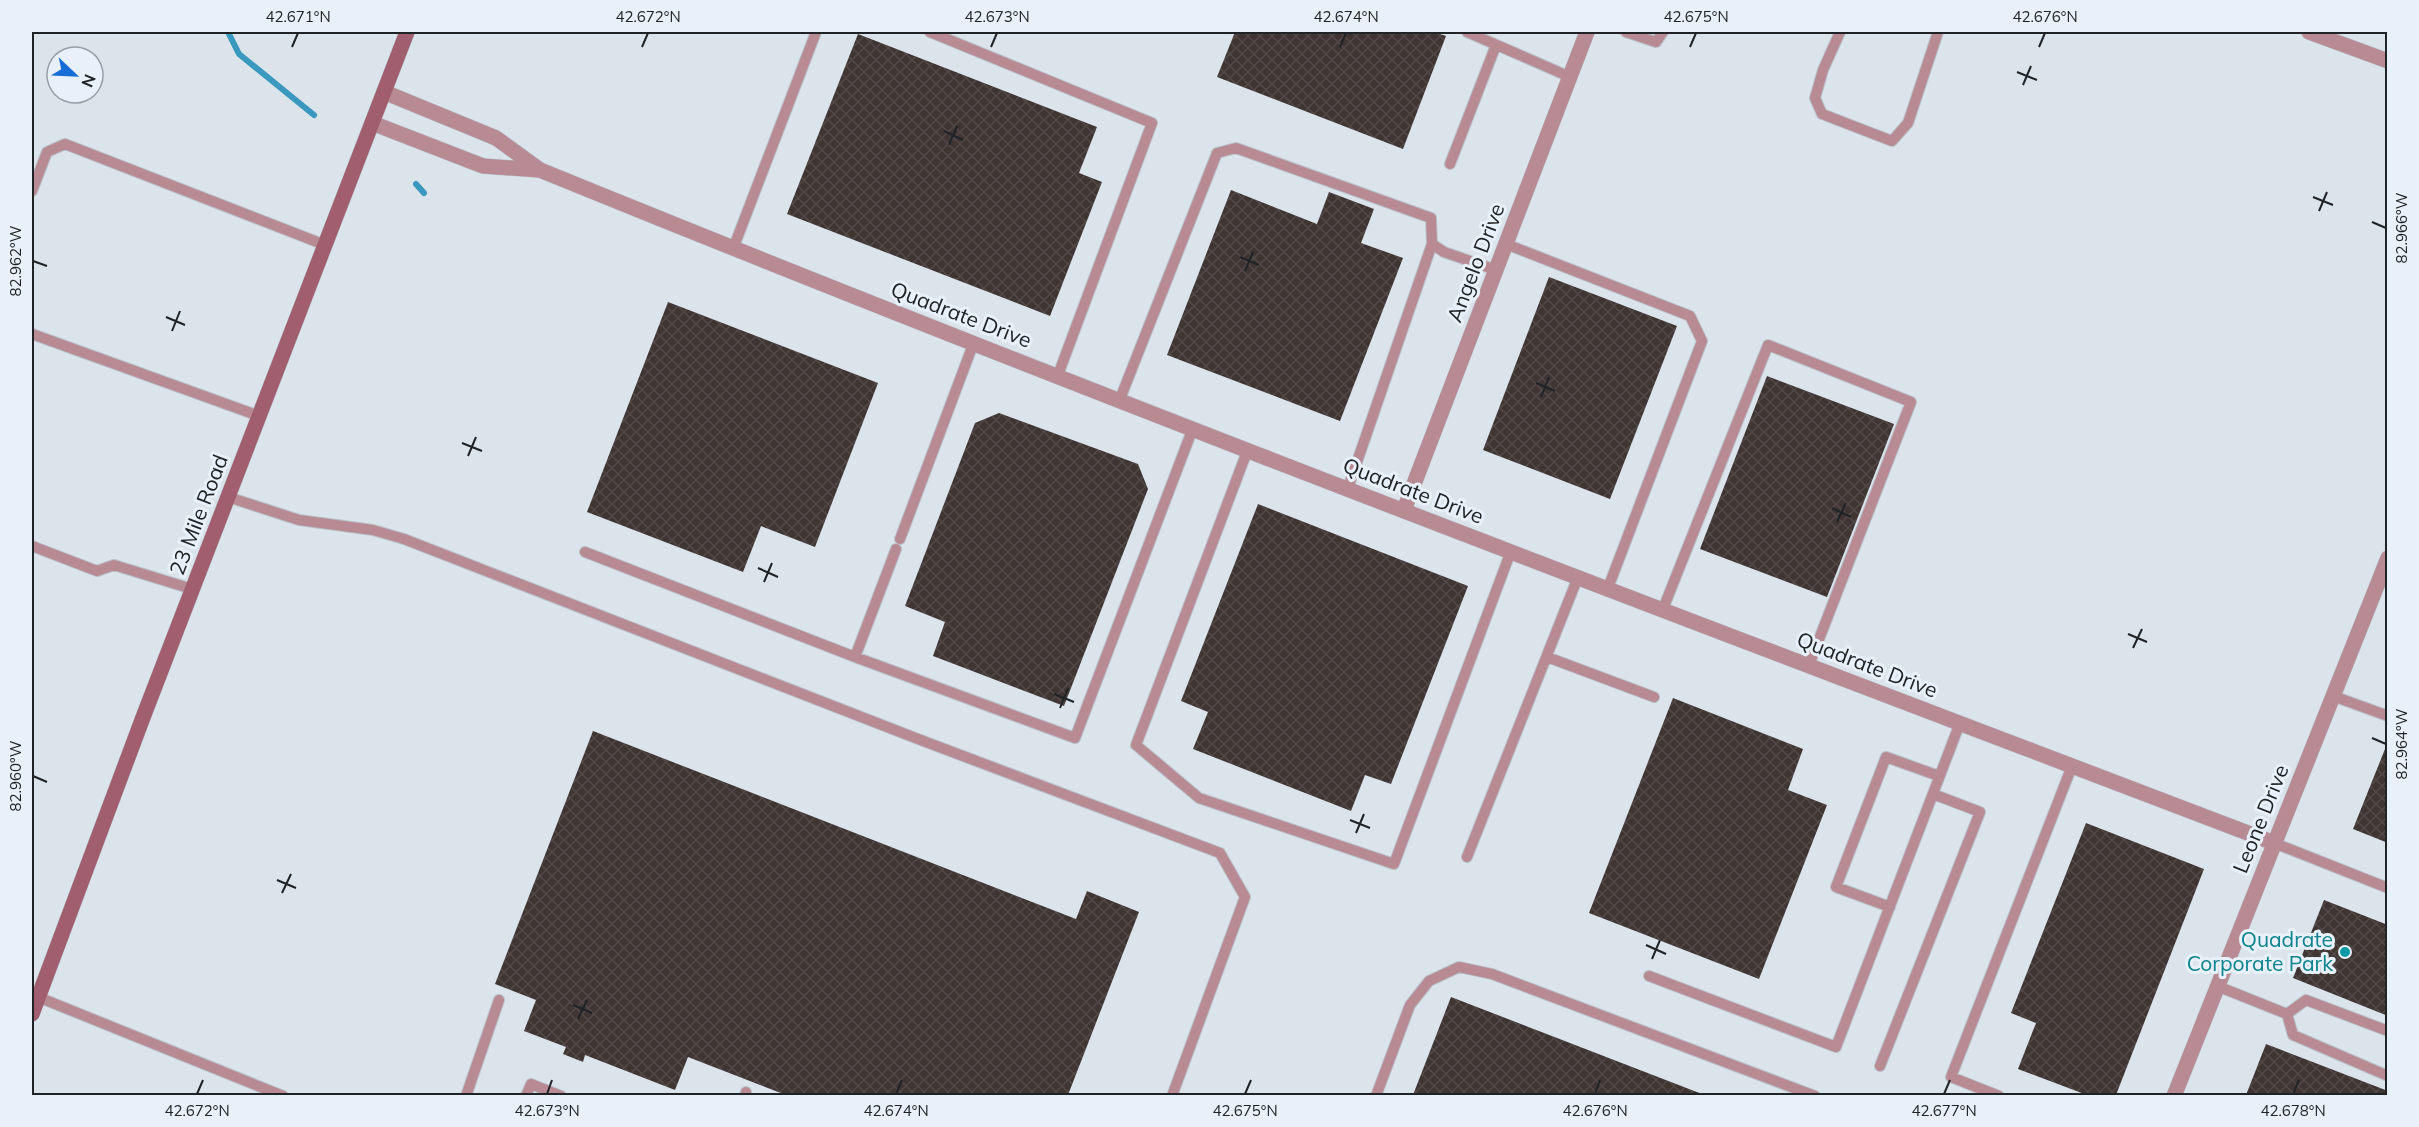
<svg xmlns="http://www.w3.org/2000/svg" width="2419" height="1127" viewBox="0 0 2419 1127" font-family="Mulish,sans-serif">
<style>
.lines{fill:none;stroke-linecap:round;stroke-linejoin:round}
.stream{stroke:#3b98be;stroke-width:6}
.building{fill:url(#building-cross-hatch)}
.service-casing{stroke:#b9c0c8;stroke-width:12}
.minor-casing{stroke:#b9c0c8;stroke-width:16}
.secondary-casing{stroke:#b9c0c8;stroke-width:16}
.service{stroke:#b88a93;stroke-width:10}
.minor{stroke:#b88a93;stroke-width:15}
.secondary{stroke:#a05e6e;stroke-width:15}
.ticks{fill:none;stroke:#202326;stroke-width:2}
.culture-dot{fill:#0f9aa8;stroke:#e8f0f9;stroke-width:2}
.labels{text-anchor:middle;stroke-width:6;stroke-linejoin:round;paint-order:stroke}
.street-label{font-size:21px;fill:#202326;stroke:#e8f0f9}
.culture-label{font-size:21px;fill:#0d838f;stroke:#e8f0f9;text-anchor:end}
.neatline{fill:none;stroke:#202326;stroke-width:2}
.ticks-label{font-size:15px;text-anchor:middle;fill:#202326}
</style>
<defs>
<pattern id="building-cross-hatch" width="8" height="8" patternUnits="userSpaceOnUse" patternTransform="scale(1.5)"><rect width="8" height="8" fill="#3f3533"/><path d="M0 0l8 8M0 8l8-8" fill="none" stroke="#524948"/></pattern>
</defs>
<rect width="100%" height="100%" fill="#dbe3eb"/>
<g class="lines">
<path class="stream" d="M228 32 239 54 314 115
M416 184 424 193"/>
</g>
<path class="building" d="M1235 32H1434L1446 36 1403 149 1217 77Z
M858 34 1097 127 1079 173 1102 182 1050 316 787 214Z
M1231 190 1317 224 1329 192 1374 209 1361 243 1403 258 1340 421 1167 355Z
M1549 277 1677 326 1610 499 1483 450Z
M668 302 878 383 815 547 761 526 743 572 587 512Z
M1767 376 1894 424 1827 597 1700 549Z
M999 413 1138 464 1148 489 1064 706 933 656 945 622 905 606 975 423Z
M1258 504 1468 586 1391 784 1365 775 1351 811 1193 749 1208 712 1181 701Z
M1673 698 1803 749 1788 790 1827 805 1759 979 1589 913Z
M593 731 1076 919 1087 891 1139 912 1068 1095H786L688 1057 675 1090 585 1055 583 1062 563 1054 566 1047 524 1031 536 1000 495 984Z
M2387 744H2388V843L2353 829Z
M2086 823 2204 869 2116 1095H2087L2018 1069 2036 1023 2011 1013Z
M2324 900 2388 925V1016L2293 978Z
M1451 997 1702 1094V1095H1413Z
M2266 1044 2388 1091V1095H2246Z"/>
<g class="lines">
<g class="service-casing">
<path id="service" d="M930 32 1152 123 1058 375
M1467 32 1570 77
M1626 32 1656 42 1663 32
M1840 32 1823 70 1815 98 1822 114 1892 141 1908 123 1938 32
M1450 164 1496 45
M32 191 47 152 65 144 325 245
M1506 244 1690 316 1702 341 1608 588
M733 249 816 32
M32 334 259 416
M1120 399 1217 153 1236 148 1431 218 1432 244 1444 252 1496 270
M1248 449 1136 745 1199 798 1394 864 1511 551
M1348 488 1432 244
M228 497 299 520 373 530 404 539 918 739 1220 853 1245 897 1172 1096
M900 539 974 342
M32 546 97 571 114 565 192 589
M896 549 855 657 1075 738 1193 428
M585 552 855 657
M1663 609 1768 345 1911 402 1809 665
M1547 657 1654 697
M2333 696 2388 716
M2274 843 2388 888
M1467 857 1578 577
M1890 907 1836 887 1886 757 1939 776
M1649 976 1836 1047 1960 723
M2217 986 2287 1014 2306 1000 2388 1031
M38 997 283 1096
M2287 1014 2293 1035 2388 1076
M1880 1066 1980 812 1933 794
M466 1096 499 1000
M526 1096 531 1084 561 1096
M745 1096 746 1092
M1376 1096 1410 1005 1429 981 1459 967 1492 974 1815 1096
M1999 1096 1951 1077 2072 766"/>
</g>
<g class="minor-casing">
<path id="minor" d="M2309 32 2388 61
M372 123 483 166 540 170 496 138 384 92
M540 170C1114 404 1695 622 2274 843
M1404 510 1587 32
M2174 1096 2388 558"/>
</g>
<g class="secondary-casing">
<path id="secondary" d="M32 1014 142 720 407 32"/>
</g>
<use href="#service" class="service"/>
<use href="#minor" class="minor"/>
<use href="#secondary" class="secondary"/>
</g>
<path class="ticks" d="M292 47 298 33M642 47 648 33M991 47 997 33M1340 47 1346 33M1690 47 1696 33M2039 47 2045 33M2017 72 2037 80M2023 85 2031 66M944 131 963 140M949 145 957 126M2313 197 2333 205M2319 211 2327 192M2372 222 2386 228M1240 257 1259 265M33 261 47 266M1245 271 1253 252M166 317 185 325M172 331 180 311M1536 383 1555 391M1541 397 1549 377M462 443 482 451M468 456 476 437M1832 508 1851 517M1837 522 1846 503M758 568 778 577M764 582 772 563M2128 634 2147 642M2133 648 2142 629M1054 694 1074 702M1060 708 1068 688M2372 738 2386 744M33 776 47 782M1350 820 1370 828M1356 833 1364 814M277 880 296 888M282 893 291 874M1646 945 1666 954M1652 959 1660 940M573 1005 592 1013M578 1019 587 1000M197 1094 203 1080M547 1094 552 1080M896 1094 902 1080M1245 1094 1251 1080M1595 1094 1600 1080M1944 1094 1950 1080M2293 1094 2299 1080"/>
<circle class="culture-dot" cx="2345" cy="952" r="6"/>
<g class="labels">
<g class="street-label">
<text transform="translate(1476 263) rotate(-69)" y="7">Angelo Drive</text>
<text transform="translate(961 315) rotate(21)" y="7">Quadrate Drive</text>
<text transform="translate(1413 491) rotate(21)" y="7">Quadrate Drive</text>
<text transform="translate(199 515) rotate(-69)" y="7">23 Mile Road</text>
<text transform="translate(1867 665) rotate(21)" y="7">Quadrate Drive</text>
<text transform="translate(2261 819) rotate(-68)" y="7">Leone Drive</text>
</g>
<g class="culture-label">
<text x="2333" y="947">Quadrate<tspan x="2333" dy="24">Corporate Park</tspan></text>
</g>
</g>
<rect width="2419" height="1127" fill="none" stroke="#e8f0f9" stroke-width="66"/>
<g transform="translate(75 75) rotate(113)"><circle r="28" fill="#e8f0f9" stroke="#989ea5" stroke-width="1.5"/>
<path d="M0-4.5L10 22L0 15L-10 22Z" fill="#176dd7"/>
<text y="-9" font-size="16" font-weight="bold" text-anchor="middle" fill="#202326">N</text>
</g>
<rect x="33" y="33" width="2353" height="1061" class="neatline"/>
<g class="ticks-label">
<text x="298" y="22">42.671°N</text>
<text x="648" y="22">42.672°N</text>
<text x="997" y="22">42.673°N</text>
<text x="1346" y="22">42.674°N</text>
<text x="1696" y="22">42.675°N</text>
<text x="2045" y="22">42.676°N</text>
<text transform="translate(2402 228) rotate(-90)" y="5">82.966°W</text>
<text transform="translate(16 261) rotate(-90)" y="5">82.962°W</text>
<text transform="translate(2402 744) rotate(-90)" y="5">82.964°W</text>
<text transform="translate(16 776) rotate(-90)" y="5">82.960°W</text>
<text x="197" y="1116">42.672°N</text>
<text x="547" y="1116">42.673°N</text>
<text x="896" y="1116">42.674°N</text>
<text x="1245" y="1116">42.675°N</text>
<text x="1595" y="1116">42.676°N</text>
<text x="1944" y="1116">42.677°N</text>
<text x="2293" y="1116">42.678°N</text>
</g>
</svg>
